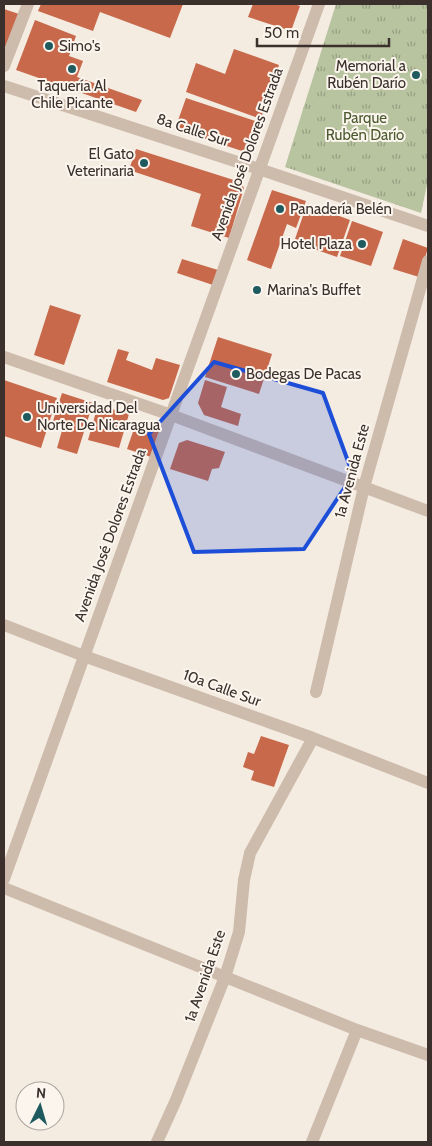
<svg xmlns="http://www.w3.org/2000/svg" width="432" height="1146" viewBox="0 0 432 1146" font-family="Cabin,sans-serif">
<style>
.park{fill:url(#park-tufts)}
.building{fill:#c8694b}
.lines{fill:none;stroke-linecap:round;stroke-linejoin:round}
.minor{stroke:#cdbbac;stroke-width:12}
.marked{fill:#1d4ed8;fill-opacity:0.2;stroke:#1d4ed8;stroke-width:4;stroke-linejoin:round}
.poi-dot{fill:#1f5a5e;stroke:#fbf5ee;stroke-width:2}
.labels{text-anchor:middle;stroke-width:4;stroke-linejoin:round;paint-order:stroke}
.poi-label{font-size:15px;fill:#3b302b;stroke:#fbf5ee;text-anchor:start}
.park-label{font-size:15px;fill:#4a5a2e;stroke:#fbf5ee}
.street-label{font-size:15px;fill:#3b302b;stroke:#fbf5ee}
</style>
<defs>
<pattern id="park-tufts" width="24" height="20" patternUnits="userSpaceOnUse" patternTransform="scale(1.25)"><rect width="24" height="20" fill="#b8c4a0"/><path d="M3 7l-1-3M5 7V3M7 7l1-3M15 17l-1-3M17 17v-4M19 17l1-3" fill="none" stroke="#97a083"/></pattern>
</defs>
<rect width="100%" height="100%" fill="#f4ebe1"/>
<path class="park" d="M336 4H428V180L421 213 285 167Z"/>
<path class="building" d="M41 4 164 5 183 4 170 38 100 12 93 31 38 11Z
M253 4H295L300 6 291 31 248 17Z
M4 9 19 14 4 55Z
M35 20 76 36 69 56 83 61 77 77 142 100 136 112 16 70Z
M234 49 279 65 261 119 186 92 196 63 225 74Z
M186 98 258 122 250 147 242 151 175 129Z
M136 149 240 182 244 188 229 238 191 226 201 194 129 170Z
M272 190 306 201 296 228 287 224 271 269 247 260Z
M307 204 350 220 337 257 294 242Z
M352 221 383 232 371 266 340 256Z
M403 239 428 248 419 277 393 269Z
M182 259 218 270 213 285 177 273Z
M50 305 81 315 64 365 34 355Z
M218 337 272 354 259 394 205 377Z
M118 349 129 352 126 360 152 370 156 358 180 365 169 398 163 400 107 382Z
M4 380 57 398 41 448 4 436Z
M205 380 227 387 221 407 241 414 238 426 204 415 198 403Z
M62 393 93 403 77 454 57 448 63 427 52 424Z
M98 405 129 414 119 448 88 440Z
M136 423 158 430 161 437 154 458 127 449Z
M187 440 225 452 219 468 212 469 208 481 170 469 179 443Z
M261 736 289 745 274 787 251 780 254 771 243 767 248 752 254 754Z"/>
<g class="lines">
<path class="minor" d="M4 66 28 4
M4 86 259 169 428 226
M4 357 171 415 428 511
M4 625 84 656 313 738 428 783
M316 692 364 487 428 261
M4 879 319 4
M4 888 357 1030 428 1055
M157 1142 176 1100 225 977 239 932 244 880 250 853 313 738
M312 1142 357 1030"/>
</g>
<path class="marked" d="M214 362 323 393 353 475 304 549 194 552 149 434Z"/>
<g class="poi-dot">
<circle cx="49" cy="46" r="5"/>
<circle cx="72" cy="69" r="5"/>
<circle cx="416" cy="75" r="5"/>
<circle cx="144" cy="163" r="5"/>
<circle cx="280" cy="209" r="5"/>
<circle cx="362" cy="244" r="5"/>
<circle cx="257" cy="290" r="5"/>
<circle cx="236" cy="374" r="5"/>
<circle cx="27" cy="417" r="5"/>
</g>
<g class="labels">
<g class="poi-label">
<text x="59" y="51">Simo's</text>
<text x="406" y="71" text-anchor="end">Memorial a<tspan x="406" dy="17">Rubén Darío</tspan></text>
<text x="72" y="91" text-anchor="middle">Taquería Al<tspan x="72" dy="17">Chile Picante</tspan></text>
<text x="134" y="159" text-anchor="end">El Gato<tspan x="134" dy="17">Veterinaria</tspan></text>
<text x="290" y="214">Panadería Belén</text>
<text x="352" y="249" text-anchor="end">Hotel Plaza</text>
<text x="267" y="295">Marina's Buffet</text>
<text x="246" y="379">Bodegas De Pacas</text>
<text x="37" y="413">Universidad Del<tspan x="37" dy="17">Norte De Nicaragua</tspan></text>
</g>
<g class="park-label">
<text x="365" y="123">Parque<tspan x="365" dy="17">Rubén Darío</tspan></text>
</g>
<g class="street-label">
<text transform="translate(193 130) rotate(18)" y="5">8a Calle Sur</text>
<text transform="translate(247 154) rotate(-70)" y="5">Avenida José Dolores Estrada</text>
<text transform="translate(352 471) rotate(-75)" y="5">1a Avenida Este</text>
<text transform="translate(110 535) rotate(-70)" y="5">Avenida José Dolores Estrada</text>
<text transform="translate(222 688) rotate(20)" y="5">10a Calle Sur</text>
<text transform="translate(205 976) rotate(-71)" y="5">1a Avenida Este</text>
</g>
</g>
<rect width="432" height="1146" fill="none" stroke="#3b302b" stroke-width="10"/>
<g transform="translate(40 1106) rotate(5)"><circle r="24" fill="#fbf5ee" stroke="#aea6a0"/>
<path d="M0-4L9 19L0 12L-9 19Z" fill="#1f5a5e"/>
<text y="-8" font-size="14" font-weight="bold" text-anchor="middle" fill="#3b302b">N</text>
</g>
<path d="M257 38v8h132v-8" fill="none" stroke="#3b302b" stroke-width="2.5"/>
<text x="264" y="38" font-size="15" fill="#3b302b" stroke="#fbf5ee" stroke-width="4" paint-order="stroke">50 m</text>
</svg>
